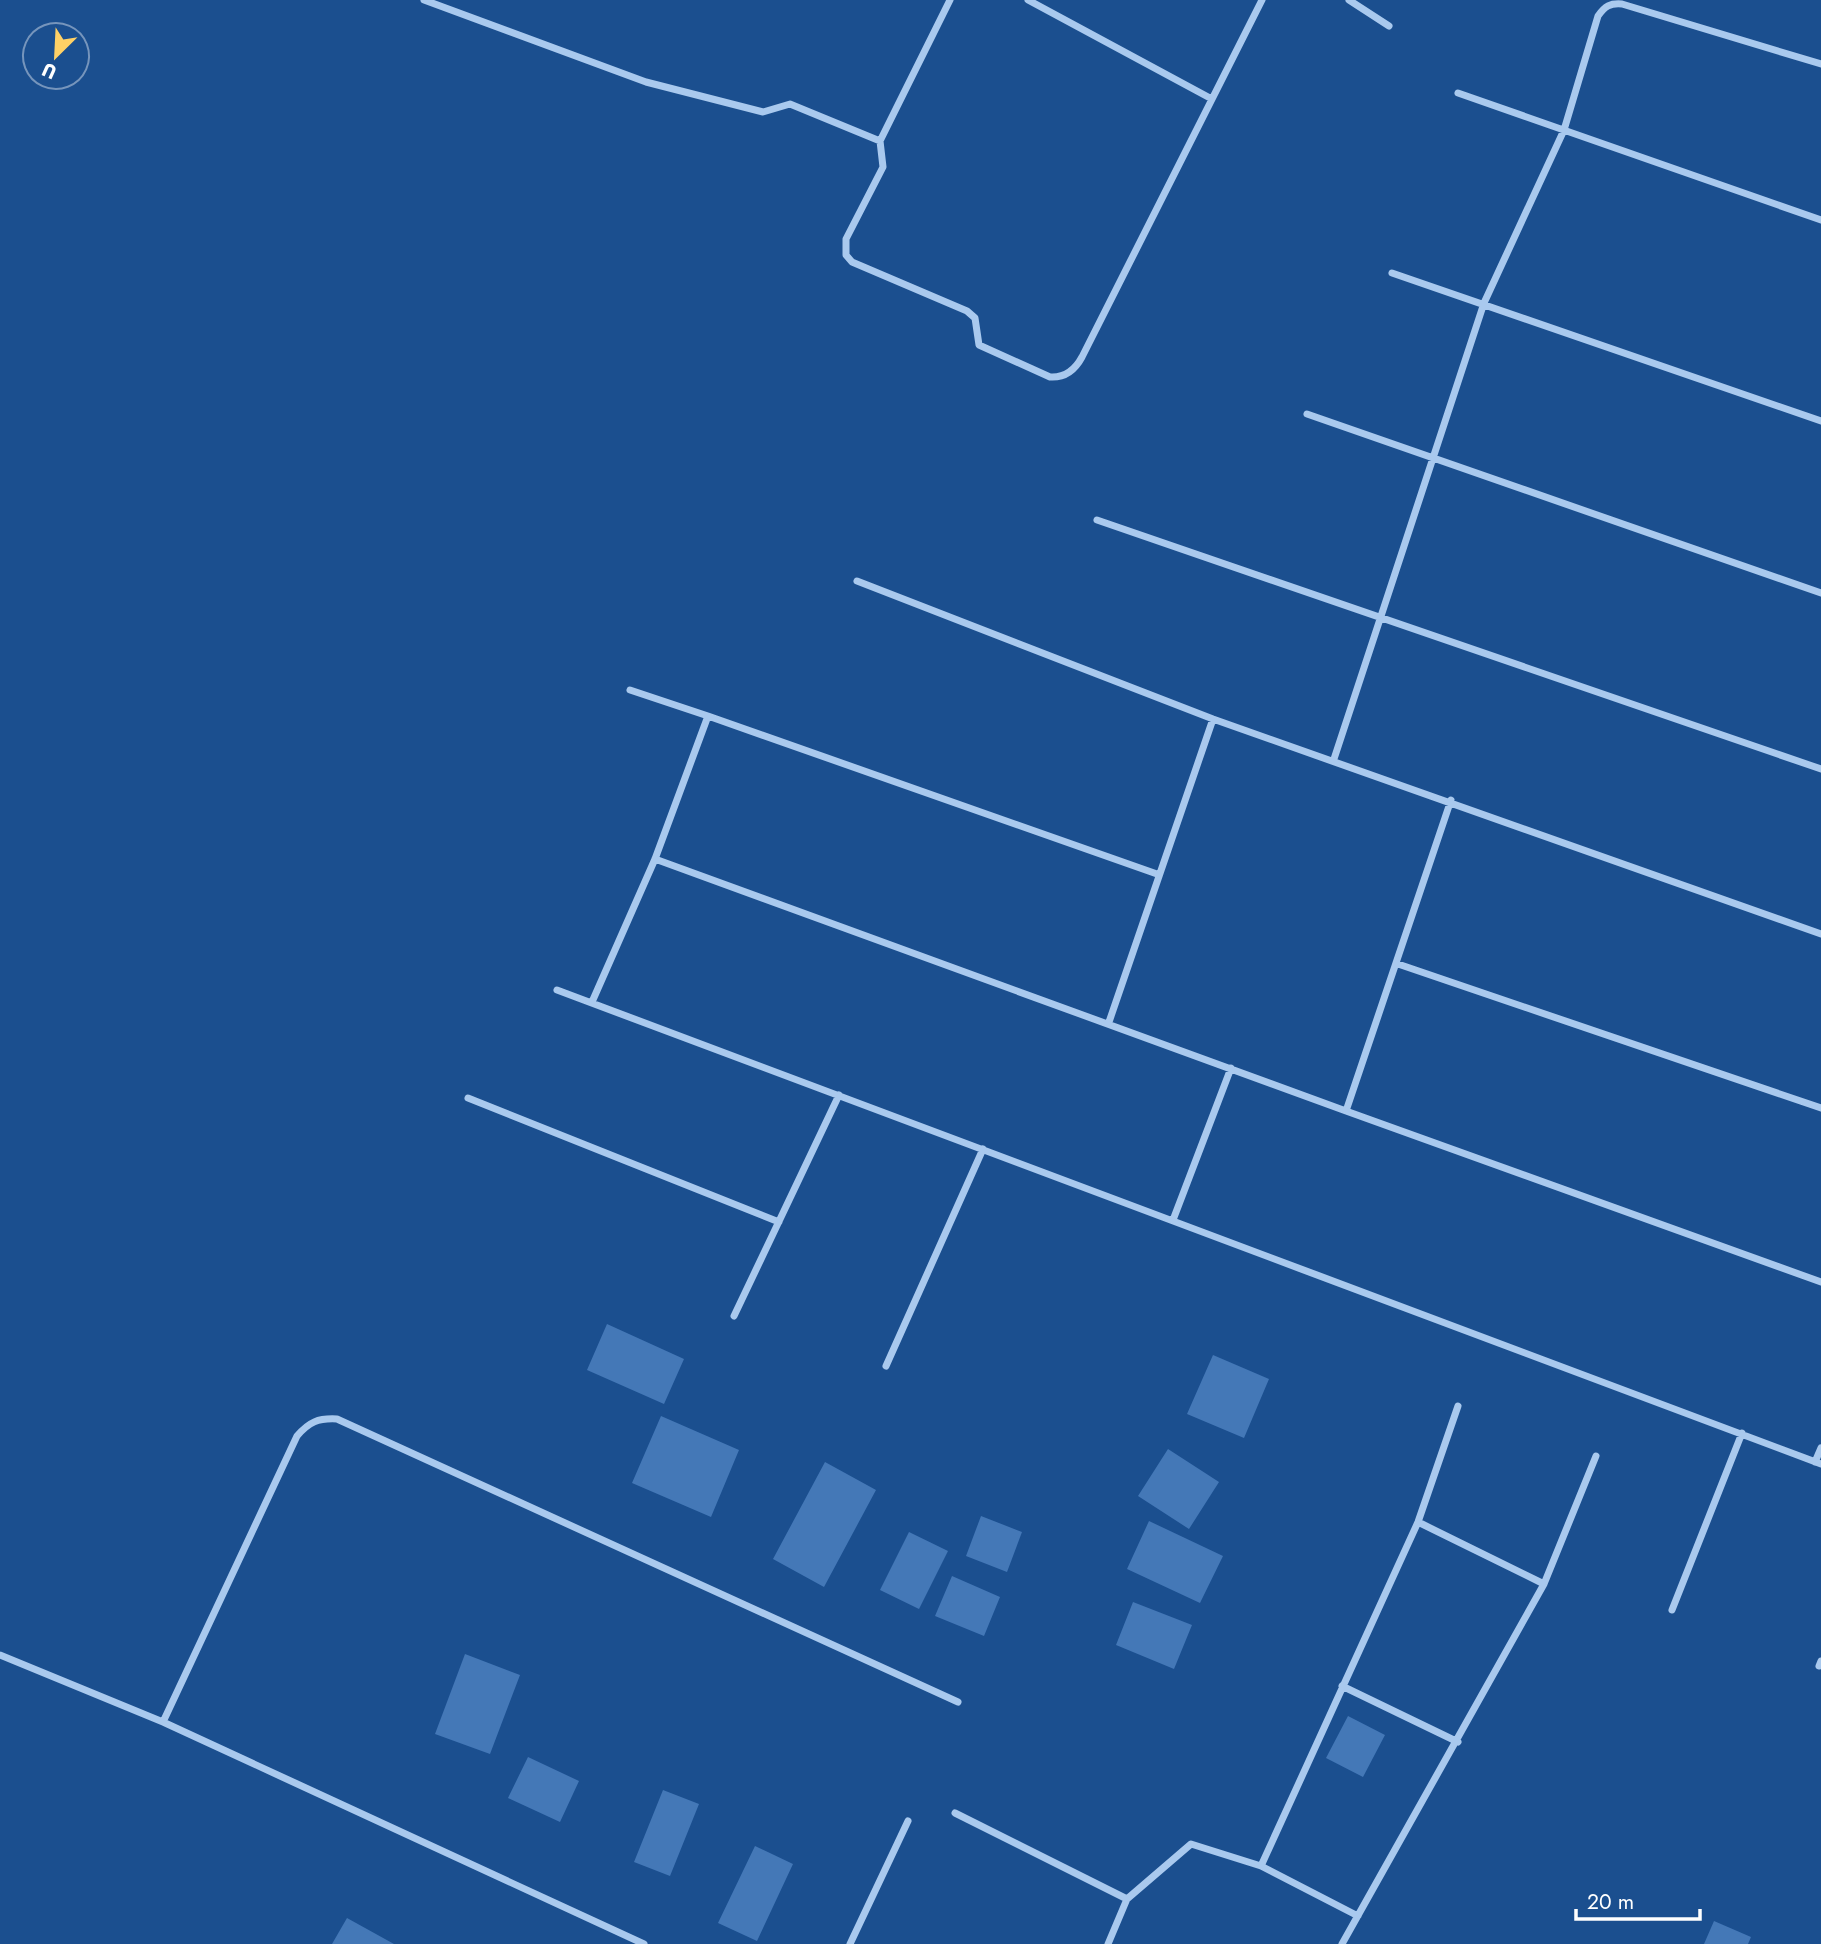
<svg xmlns="http://www.w3.org/2000/svg" width="1821" height="1944" viewBox="0 0 1821 1944" font-family="Jost,sans-serif">
<style>
.building{fill:#4478b7}
.lines{fill:none;stroke-linecap:round;stroke-linejoin:round}
.street{stroke:#a9c9ee;stroke-width:7}
</style>
<rect width="100%" height="100%" fill="#1b4f8f"/>
<path class="building" d="M607 1324 684 1359 664 1404 587 1370Z
M1213 1355 1269 1379 1244 1438 1187 1414Z
M661 1416 739 1450 711 1517 632 1483Z
M1168 1449 1219 1482 1189 1529 1138 1496Z
M825 1462 876 1490 824 1587 773 1559Z
M981 1516 1022 1532 1007 1572 966 1556Z
M1149 1521 1223 1556 1200 1603 1127 1569Z
M909 1532 948 1551 919 1609 880 1590Z
M952 1576 1000 1597 984 1636 935 1616Z
M1133 1602 1192 1625 1174 1669 1116 1645Z
M465 1654 520 1675 490 1754 435 1734Z
M1348 1716 1385 1735 1363 1777 1326 1758Z
M528 1757 579 1781 560 1822 508 1798Z
M663 1790 699 1804 670 1876 634 1862Z
M755 1846 793 1864 757 1941 718 1923Z
M347 1918 394 1944H332Z
M1714 1921 1751 1937 1748 1944H1704Z"/>
<g class="lines">
<path class="street" d="M424 0 646 82 763 112 790 104 880 141
M950 0 880 141 883 167 846 239V255L852 262 967 311 975 318 979 345 1050 377C1065 378 1075 370 1082 357L1262 0
M1028 0 1210 98
M1349 0 1389 26
M1458 93 1821 220
M1392 273 1821 421
M1307 414 1821 593
M1097 520 1821 769
M857 581 1213 719 1821 934
M630 690 708 716
M1334 759 1484 303 1564 130 1598 16C1605 6 1610 3 1622 4L1821 64
M655 859 1346 1111 1451 800
M1398 964 1821 1108
M557 990 1821 1464
M592 1002 655 859 708 716 1157 874
M1109 1022 1213 719
M468 1098 779 1222
M1346 1111 1821 1282
M1173 1220 1231 1068
M734 1316 839 1095
M886 1366 983 1149
M1815 1462 1821 1448
M1418 1522 1544 1584
M1672 1610 1742 1433
M0 1655 163 1722 644 1944
M1819 1666 1821 1661
M1342 1686 1458 1742
M163 1722 297 1436C309 1422 318 1418 337 1419L958 1702
M955 1813 1127 1899
M1261 1866 1418 1522 1458 1406
M850 1944 908 1821
M1108 1944 1127 1899 1191 1844 1261 1866 1358 1916
M1342 1944 1544 1584 1596 1456"/>
</g>
<g transform="translate(56 56) rotate(204)"><circle r="33" fill="#1b4f8f" stroke="#7695bc" stroke-width="2"/>
<path d="M0-5L12 26L0 18L-12 26Z" fill="#ffd166"/>
<text y="-10" font-size="19" font-weight="bold" text-anchor="middle" fill="#ffffff">U</text>
</g>
<path d="M1576 1909v10h124v-10" fill="none" stroke="#ffffff" stroke-width="3.5"/>
<text x="1587" y="1909" font-size="21" fill="#ffffff" stroke="#1b4f8f" stroke-width="5" paint-order="stroke">20 m</text>
</svg>
